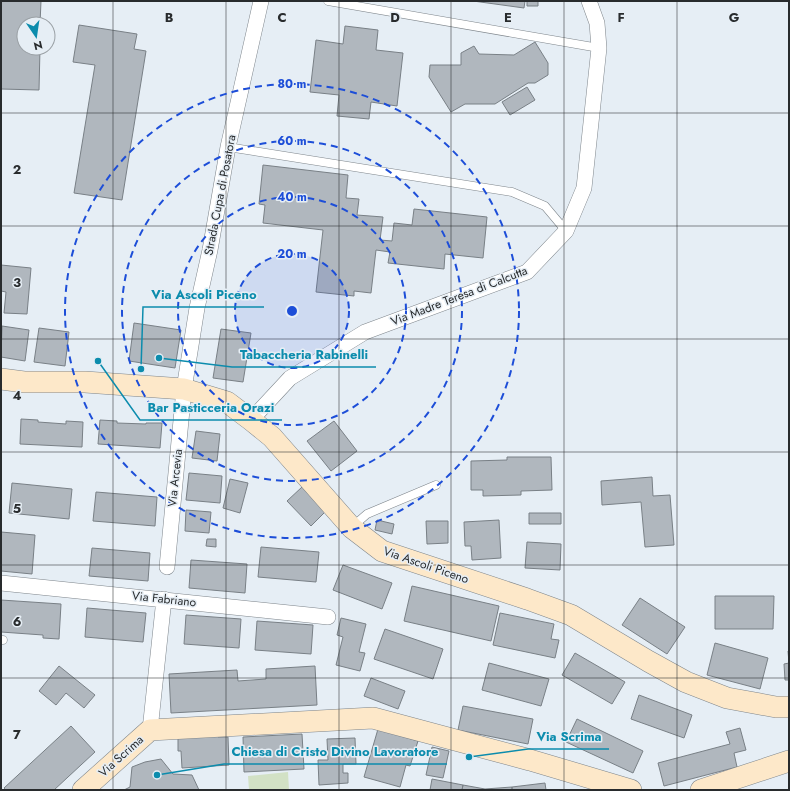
<svg xmlns="http://www.w3.org/2000/svg" width="790" height="791" viewBox="0 0 790 791" font-family="Jost,sans-serif">
<style>
.green{fill:#d2e1c5}
.building{fill:#b0b7be;stroke:#798086}
.lines{fill:none;stroke-linecap:round;stroke-linejoin:round}
.lane-casing{stroke:#7e858b;stroke-width:9}
.street-casing{stroke:#7e858b;stroke-width:16}
.secondary-casing{stroke:#7e858b;stroke-width:22}
.lane{stroke:#fff;stroke-width:8}
.street{stroke:#fff;stroke-width:15}
.secondary{stroke:#fde8c9;stroke-width:21}
.grid{fill:none;stroke:#282b2d;stroke-width:1;stroke-opacity:0.55}
.ring{fill:none;stroke:#1d4ed8;stroke-width:2;stroke-dasharray:7 5}
.labels{text-anchor:middle;stroke-width:3;stroke-linejoin:round;paint-order:stroke}
.street-label{font-size:12px;fill:#282b2d;stroke:#e6eef5}
.grid-label{font-size:13px;text-anchor:middle;font-weight:bold;fill:#282b2d;stroke:#e6eef5;stroke-width:3;stroke-linejoin:round;paint-order:stroke}
.centre{fill:#1d4ed8;stroke:#e6eef5;stroke-width:2}
.ring-label{font-size:12px;text-anchor:middle;font-weight:bold;fill:#1d4ed8;stroke:#e6eef5;stroke-width:3;stroke-linejoin:round;paint-order:stroke}
.leader{fill:none;stroke:#0c8cad;stroke-width:1.5}
.callout-dot{fill:#0c8cad;stroke:#e6eef5;stroke-width:1.5}
.callout-label{font-size:13px;text-anchor:middle;font-weight:bold;fill:#0c8cad;stroke:#e6eef5;stroke-width:3;stroke-linejoin:round;paint-order:stroke}
</style>
<rect width="100%" height="100%" fill="#e6eef5"/>
<path class="green" d="M288 772 289 790H249L248 776Z"/>
<path class="building" d="M1 1H41L40 24H24V48H40L39 90 1 89Z
M473 1H525L524 8Z
M527 1H538V6H527Z
M79 25 137 34 134 49 146 51 122 200 74 193 95 65 73 62Z
M345 26 378 30 376 50 403 53 397 106 371 102 369 119 337 116 339 95 310 92 316 40 343 44Z
M535 42 548 63V75L535 83H528L495 104H465L451 112 429 77 430 65H461V53L474 46 479 54 514 55Z
M527 87 535 100 510 115 502 102Z
M263 165 348 175 346 198 359 199 357 215 383 217 380 240 392 241 394 223 412 225 414 209 487 217 483 258 445 254 444 269 388 263 390 252 376 250 371 293 354 291V296L316 292 323 230 263 223 265 205 259 204Z
M1 265 31 268 27 314 4 313 6 292 1 291Z
M134 323 181 330 175 368 129 361Z
M2 326 29 330 25 361 1 357Z
M39 328 69 332 65 366 34 362Z
M221 329 251 333 243 382 213 378Z
M21 419 38 420V422L66 424V421L83 422 82 447 20 444Z
M100 420 117 421V423L146 424V423H162L160 448 98 444Z
M334 421 357 451 331 471 307 441Z
M196 431 220 434 217 461 192 458Z
M507 457H551L552 490 521 491V495L483 496V490H471V461L507 460Z
M189 473 222 476 220 503 186 500Z
M652 477 653 496 670 495 674 545 645 547 641 502 602 505 601 481Z
M230 479 248 483 240 513 223 508Z
M12 483 72 489 69 519 9 513Z
M302 487 325 512 311 526 287 501Z
M96 492 157 497 155 526 93 521Z
M186 510 211 512 209 533 185 531Z
M529 513H561V524H529Z
M377 520 394 524 392 534 375 530Z
M499 520 501 558 472 560 471 546H465L464 522Z
M426 521H448V543L427 544Z
M1 532 35 535 32 574 1 571Z
M207 539H216V547L206 546Z
M527 542 561 544 560 570 525 568Z
M261 547 319 552 316 582 258 577Z
M92 548 150 553 148 581 89 576Z
M191 560 247 564 245 593 189 588Z
M343 565 392 583 382 609 333 590Z
M412 586 499 606 491 641 404 621Z
M715 596H774L773 629H715Z
M640 598 685 627 667 654 622 625Z
M1 600 61 604 59 639 43 638V635L1 632Z
M87 608 146 613 143 642 85 637Z
M500 613 554 624 551 639 559 640 555 658 493 645Z
M186 615 241 619 239 648 184 644Z
M341 618 366 624 359 652 365 653 360 671 336 665 343 637 337 635Z
M257 621 313 625 311 654 255 650Z
M385 629 443 649 433 679 374 659Z
M715 643 768 658 760 689 707 675Z
M788 651H789V680H785L784 664 789 663Z
M575 653 625 682 612 704 562 675Z
M489 663 549 679 541 706 482 690Z
M59 666 95 695 84 708 66 693 56 705 39 691Z
M315 666 317 705 171 713 169 674 237 670 238 681 266 679V669Z
M371 678 405 691 398 709 364 696Z
M639 695 692 715 684 738 631 719Z
M463 706 533 719 528 744 458 730Z
M577 719 643 751 633 773 566 742Z
M71 726 95 752 54 790H6L4 788Z
M740 728 746 750 734 753 737 767 664 786 658 763 730 744 726 732Z
M378 729 418 741 410 766 406 765 400 787 364 777Z
M218 734V737H228L229 765 182 768 181 751H178V737Z
M302 734 304 769 244 772 243 737Z
M355 738 356 764H343V773H348V783L319 785 318 760H328L327 739Z
M432 747 449 751 443 778 426 775Z
M161 759 173 774 192 775 199 790H124L130 787 132 767 145 762Z
M432 779 463 785 462 790H430Z
M545 783 546 790H512V787Z
M463 785 485 789V790H462Z
M512 787V790H485V789Z"/>
<g class="lines">
<g class="lane-casing">
<path id="lane" d="M328 1 599 48
M228 147 512 192 545 206 566 231
M352 527 367 514 436 485
M1 640H3"/>
</g>
<g class="street-casing">
<path id="street" d="M251 420 290 378 365 332 527 272 566 231 584 188 599 48 597 23 589 1
M167 567 184 389 197 308 210 250 228 147 261 1
M1 583 328 617
M150 730 164 599"/>
</g>
<g class="secondary-casing">
<path id="secondary" d="M1 379 24 382H85L184 389 227 402 251 420 272 437 352 528 382 551 527 599 571 615 648 661 686 682 727 698 776 707H789
M83 790 150 730 373 718 530 760 631 790
M701 790 789 761"/>
</g>
<use href="#lane" class="lane"/>
<use href="#street" class="street"/>
<use href="#secondary" class="secondary"/>
</g>
<path class="grid" d="M113 1V790M226 1V790M339 1V790M451 1V790M564 1V790M677 1V790M1 113H789M1 226H789M1 339H789M1 452H789M1 565H789M1 678H789"/>
<circle cx="292" cy="311" r="57" fill="#1d4ed8" fill-opacity=".12"/>
<g class="ring">
<circle cx="292" cy="311" r="57"/>
<circle cx="292" cy="311" r="114"/>
<circle cx="292" cy="311" r="170"/>
<circle cx="292" cy="311" r="227"/>
</g>
<g class="labels">
<g class="street-label">
<text transform="translate(220 195) rotate(-79)" y="4">Strada Cupa di Posatora</text>
<text transform="translate(459 296) rotate(-21)" y="4">Via Madre Teresa di Calcutta</text>
<text transform="translate(175 478) rotate(-84)" y="4">Via Arcevia</text>
<text transform="translate(426 565) rotate(19)" y="4">Via Ascoli Piceno</text>
<text transform="translate(164 599) rotate(6)" y="4">Via Fabriano</text>
<text transform="translate(121 756) rotate(-42)" y="4">Via Scrima</text>
</g>
</g>
<g class="grid-label">
<text x="169" y="22">B</text>
<text x="282" y="22">C</text>
<text x="395" y="22">D</text>
<text x="508" y="22">E</text>
<text x="621" y="22">F</text>
<text x="734" y="22">G</text>
<text x="17" y="174">2</text>
<text x="17" y="287">3</text>
<text x="17" y="400">4</text>
<text x="17" y="513">5</text>
<text x="17" y="626">6</text>
<text x="17" y="739">7</text>
</g>
<circle cx="292" cy="311" r="6" class="centre"/>
<g class="ring-label">
<text x="292" y="88">80 m</text>
<text x="292" y="145">60 m</text>
<text x="292" y="201">40 m</text>
<text x="292" y="258">20 m</text>
</g>
<path class="leader" d="M141 369L143 307H264M159 358L232 367H376M98 361L140 420H282M469 757L528 749H609M157 775L224 764H447"/>
<g class="callout-dot">
<circle cx="141" cy="369" r="4"/>
<circle cx="159" cy="358" r="4"/>
<circle cx="98" cy="361" r="4"/>
<circle cx="469" cy="757" r="4"/>
<circle cx="157" cy="775" r="4"/>
</g>
<g class="callout-label">
<text x="204" y="299">Via Ascoli Piceno</text>
<text x="304" y="359">Tabaccheria Rabinelli</text>
<text x="211" y="412">Bar Pasticceria Orazi</text>
<text x="569" y="741">Via Scrima</text>
<text x="335" y="756">Chiesa di Cristo Divino Lavoratore</text>
</g>
<rect width="790" height="791" fill="none" stroke="#282b2d" stroke-width="4"/>
<g transform="translate(36 36) rotate(167)"><circle r="19" fill="#e6eef5" stroke="#9aa0a5"/>
<path d="M0-3L7 15L0 10L-7 15Z" fill="#0c8cad"/>
<text y="-6" font-size="11" font-weight="bold" text-anchor="middle" fill="#282b2d">N</text>
</g>
</svg>
